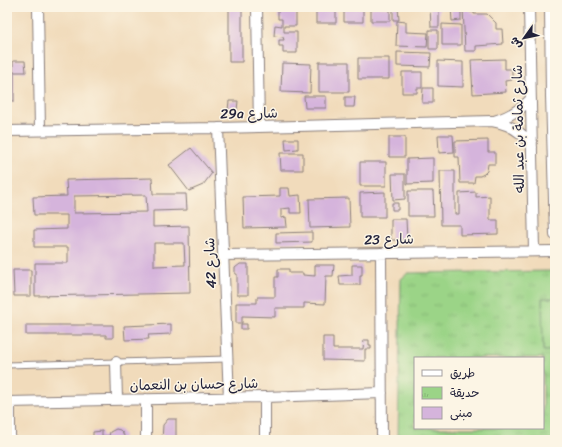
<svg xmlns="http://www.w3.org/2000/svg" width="562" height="447" viewBox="0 0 562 447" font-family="Sriracha,'Playpen Sans Arabic',sans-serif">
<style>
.grass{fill:#9bd487;stroke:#5e7b61}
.park{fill:url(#park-tufts);stroke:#5e7b61;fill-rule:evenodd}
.building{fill:#d5b4dc;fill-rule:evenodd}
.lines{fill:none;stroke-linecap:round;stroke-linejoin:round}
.service-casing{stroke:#8a7e7b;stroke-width:7}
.minor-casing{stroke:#8a7e7b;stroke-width:12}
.service{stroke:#fff;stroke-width:5}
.minor{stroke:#fff;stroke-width:10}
.labels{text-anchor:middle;stroke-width:3;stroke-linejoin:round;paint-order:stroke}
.street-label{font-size:14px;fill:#22223b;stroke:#fcf5e5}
</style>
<defs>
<pattern id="park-tufts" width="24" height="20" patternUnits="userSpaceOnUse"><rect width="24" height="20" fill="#9bd487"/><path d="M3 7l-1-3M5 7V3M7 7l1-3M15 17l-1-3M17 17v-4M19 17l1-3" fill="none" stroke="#85b675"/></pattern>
</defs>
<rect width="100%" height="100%" fill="#fcf5e5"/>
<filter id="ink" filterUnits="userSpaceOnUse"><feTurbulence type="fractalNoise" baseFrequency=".025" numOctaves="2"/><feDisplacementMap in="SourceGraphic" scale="8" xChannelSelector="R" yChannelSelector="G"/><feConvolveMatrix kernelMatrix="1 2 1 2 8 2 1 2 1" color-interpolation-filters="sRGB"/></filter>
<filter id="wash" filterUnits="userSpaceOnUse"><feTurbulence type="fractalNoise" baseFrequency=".012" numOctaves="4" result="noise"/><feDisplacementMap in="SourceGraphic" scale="16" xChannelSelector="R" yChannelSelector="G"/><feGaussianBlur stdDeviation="0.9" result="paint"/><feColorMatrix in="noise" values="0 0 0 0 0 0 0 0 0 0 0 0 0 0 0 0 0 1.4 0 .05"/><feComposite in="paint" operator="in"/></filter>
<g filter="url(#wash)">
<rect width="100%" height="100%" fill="#f1dbbb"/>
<path class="grass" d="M542 298H555V351H543Z"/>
<path class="park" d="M555 271V298H542L543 351H555V440H398L401 279 408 273ZM415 358H543V428H415Z"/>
<g id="blocks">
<path class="building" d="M229 7H242V62H229Z
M282 7H296V26H284V32H297V53H283V46H279V40H284L283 37 274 36 275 25 282 26V19H278V10H282Z
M323 7H327V10H336V23H316V9H323Z
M350 7 363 8V22H344V8H350Z
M376 7 390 8V21H371V8Z
M393 7H398L399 20H393Z
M430 7H439V27H431Z
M451 7H461V20L452 21Z
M463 7H470V12H474V14H487L496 23V29H502L503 44 476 46V51H465Z
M397 21 406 22V32L428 33 427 47 396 46Z
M442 24 461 25V45H442Z
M429 30H438V49H429Z
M397 52 431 53 430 67 397 66Z
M358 58H389V79H358Z
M505 59V69H512V80L505 81 506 92 473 94 471 60Z
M13 61H25L26 72H14V101H7V72H13Z
M438 61 463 62V87L438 86Z
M319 62H349V92H319Z
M282 63 311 64 310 93 281 92Z
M402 72H422V88H417V93H402Z
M423 88H433V103H422Z
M304 96H326V108H305Z
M345 97H355L354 107H345Z
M229 101H238L237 110H228Z
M438 135H453L454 152 439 153Z
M389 137H405V157H389Z
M285 139H298V149L286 150Z
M488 140V152H495V164H488L487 171 484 174 480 176H475L474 183H460L459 157H455V141Z
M191 148 212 173 203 185 189 191 169 165Z
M280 153H303V170H281Z
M433 158V183L407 184V159Z
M360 162H386V186H360Z
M440 171H455V214H459V193L476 192V197L490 196V220H498V234L460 235V225H441Z
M392 174H405V199L393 200Z
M152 178 153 194H186L187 210 153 211V227L189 226 190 293 35 296V263H68V247H34V230L67 229V215H34L33 197 67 196 66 180ZM146 195 147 212 74 213V196ZM154 243H184L185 265 154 266Z
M280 188H289L290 196 300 195 301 213H290V208L281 209V218L286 217 287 227 244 228 243 197 280 196Z
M408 191H433L434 216H408Z
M385 192V217H360V193Z
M349 198 350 227 310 228 309 199Z
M392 203H398V210H392Z
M391 219H406L407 240H391Z
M312 232V242L276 243V233Z
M240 264H248V295H237V274H235V268Z
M315 265H334L333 276H326L325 304 304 303V308H275V317L242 316V323H236V303H257V297H275V277H278V269H289V273H303V275L315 276Z
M352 265H362V275H360V285H340L339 276 352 275Z
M13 270H31V296H14Z
M171 324V334L148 335 149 339 125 340 124 326Z
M241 324H247V329H241Z
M26 325H113V338H106V335H26Z
M323 337H333V349H363L364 340H369V345H371V349H365V361L323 360Z
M168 419H176V440H162L163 425Z
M116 429 120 430 122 432 124 435 123 440H93V432L102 431V436H109L110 432Z"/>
</g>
</g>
<g filter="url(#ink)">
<use href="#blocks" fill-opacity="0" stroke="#8a7e7b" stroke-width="1"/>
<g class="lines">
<g class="service-casing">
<path id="service" d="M7 365 227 359"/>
</g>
<g class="minor-casing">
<path id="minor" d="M38 7 40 130
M257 7 259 127
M529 7 534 251
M550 7 551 96 555 235
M494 121C509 117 520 110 531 99
M218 128 229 398
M7 131 218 128 492 121C510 124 523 132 532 147
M381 253 382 440
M223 255 555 251
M116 362 117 400
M146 399V440
M7 402 265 397 382 393
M10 440V402
M265 440V397"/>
</g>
<use href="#service" class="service"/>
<use href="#minor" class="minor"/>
</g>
</g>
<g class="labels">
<g class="street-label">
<text transform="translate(249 113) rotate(-1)" y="5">29a شارع</text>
<text transform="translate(518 129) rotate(-91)" y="5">شارع ثمامة بن عبد الله</text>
<text transform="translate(389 239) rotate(-1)" y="5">شارع 23</text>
<text transform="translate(210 263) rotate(-92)" y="5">شارع 42</text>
<text transform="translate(194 384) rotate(-1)" y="5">شارع حسان بن النعمان</text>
</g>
</g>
<rect width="562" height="447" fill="none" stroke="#fcf5e5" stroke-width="24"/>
<rect x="414" y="357" width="130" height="72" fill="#fcf5e5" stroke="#a5a1a1"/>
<rect x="422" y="370" width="20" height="6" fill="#ffffff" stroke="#a5a1a1"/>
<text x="450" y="377" font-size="12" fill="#22223b">طريق</text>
<rect x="422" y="387" width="20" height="12" fill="url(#park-tufts)" stroke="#a5a1a1"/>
<text x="450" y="397" font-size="12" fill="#22223b">حديقة</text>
<rect x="422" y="407" width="20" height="12" fill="#d5b4dc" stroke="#a5a1a1"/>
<text x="450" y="417" font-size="12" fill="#22223b">مبنى</text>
<g transform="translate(524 38) rotate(237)" stroke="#fcf5e5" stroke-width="3" paint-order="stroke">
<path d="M0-3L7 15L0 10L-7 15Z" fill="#22223b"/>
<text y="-6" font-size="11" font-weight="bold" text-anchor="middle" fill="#22223b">ش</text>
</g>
</svg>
